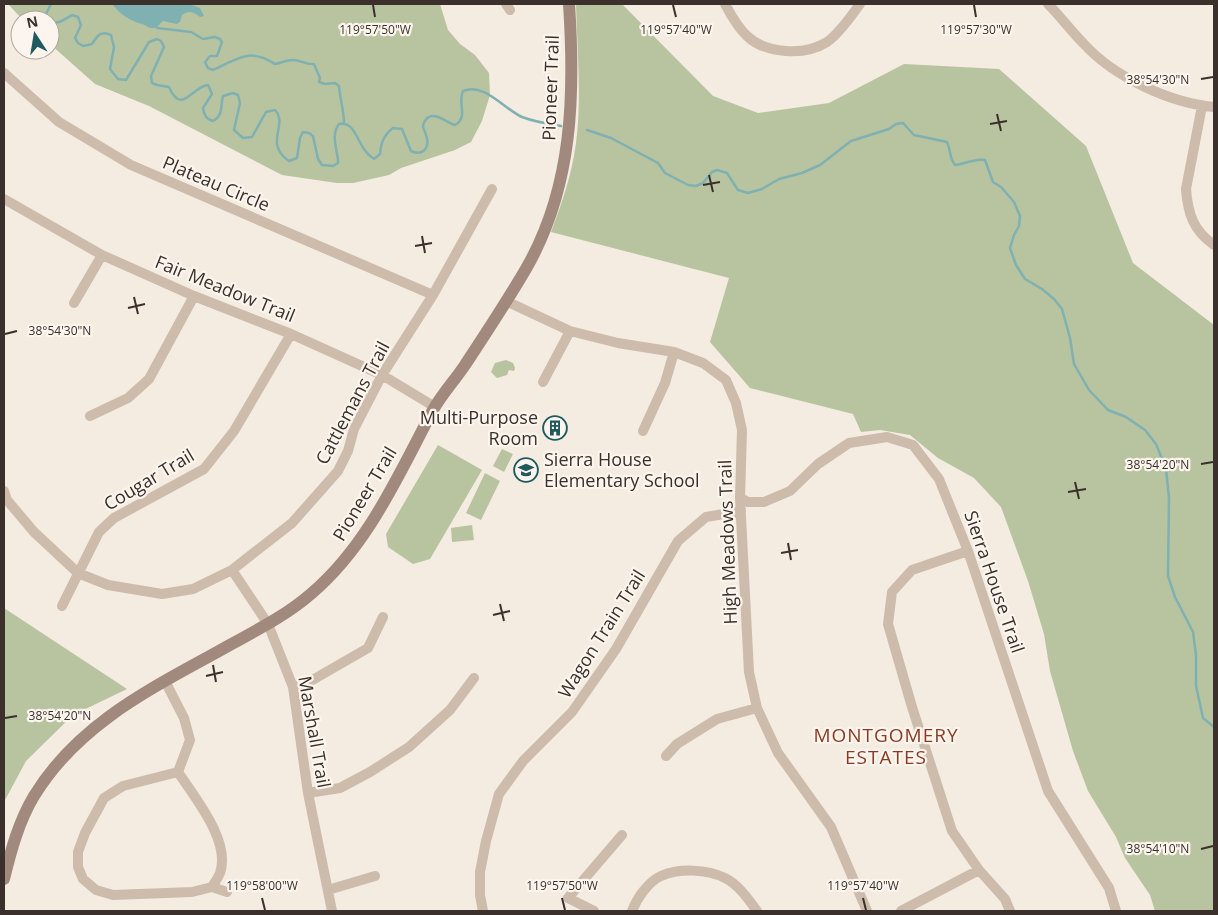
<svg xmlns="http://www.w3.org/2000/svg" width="1218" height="915" viewBox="0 0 1218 915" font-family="'Open Sans',sans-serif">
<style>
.green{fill:#b8c4a0}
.water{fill:#7fb0b2}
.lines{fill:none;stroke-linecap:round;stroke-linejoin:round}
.stream{stroke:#7fb0b2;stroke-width:2.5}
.street{stroke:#cdbbac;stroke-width:10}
.secondary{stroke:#a18a7d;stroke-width:12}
.ticks{fill:none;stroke:#3b302b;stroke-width:2}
.labels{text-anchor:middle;stroke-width:4.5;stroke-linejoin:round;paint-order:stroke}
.street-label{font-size:18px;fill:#3b302b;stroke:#fbf5ee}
.poi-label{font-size:18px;fill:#3b302b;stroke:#fbf5ee;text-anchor:end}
.neighbourhood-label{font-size:19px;letter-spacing:1px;fill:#8c3b22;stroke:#fbf5ee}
.ticks-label{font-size:12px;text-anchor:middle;fill:#3b302b;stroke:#fbf5ee;stroke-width:4.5;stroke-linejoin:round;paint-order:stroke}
</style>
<rect width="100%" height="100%" fill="#f4ebe1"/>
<path class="green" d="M8 4H440L448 30 460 44 475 55 489 73 490 95 482 121 471 142 455 150 401 168 389 175 353 183H337L282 175 149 106 95 84 50 44V20H23Z
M576 4H622L713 96 758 113 829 103 904 64 999 69 1086 146 1133 263 1214 325V911H1155L1150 895 1125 858 1116 837 1088 791 1073 751 1050 671 1044 634 1028 581 1001 507 974 478 938 458 910 435 880 430 861 432 853 414 750 388 710 342 729 278 551 232C562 203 572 174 576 143 582 97 577 50 576 4Z
M506 360 513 363 515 368 514 371 509 370 507 375 497 378 491 372 495 363Z
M438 445 482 470 430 559 413 564 388 547 386 534Z
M502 449 513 454 504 472 493 466Z
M485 473 500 481 481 520 466 513Z
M472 525 474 540 452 542 451 528Z
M4 608 127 689 73 715 26 761 4 802Z"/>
<path class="water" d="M112 4H189L200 8 204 16 200 17C193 12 190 10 182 15L180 22 177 24 163 21C160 23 158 28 154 28 149 29 146 25 142 24 130 21 120 14 112 4Z"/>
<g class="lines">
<path class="stream" d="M48 20 46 14 51 4
M50 22C59 24 64 20 72 15L78 17 81 25 75 38 78 43 83 46 92 44C97 36 101 30 111 35L114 47 110 69 118 79 126 80 146 47 149 42 157 39 161 41 164 47 151 76 152 83 157 85 169 87C182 116 191 87 208 85L212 94 203 108C204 115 206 119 213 121 224 115 220 106 223 96L233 93 238 95 240 103 234 130 243 138 252 137 266 112 275 110C289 125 263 143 289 161L297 158 300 138 303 132 309 133 313 136 318 159 322 165 333 166 338 163C338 150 330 136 339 124 358 121 356 148 374 159L380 154C381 142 384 135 393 128L402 129 411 151C422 156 429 149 427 138 426 134 424 130 423 127 423 123 426 118 429 117 437 113 447 123 455 125 469 117 457 103 463 91 484 82 504 109 522 117 535 122 548 124 561 126
M157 28 191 32 203 39 215 37 220 39 222 42 217 56H210L205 62 208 68 213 70C238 59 249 47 275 64 281 63 286 60 293 60 301 60 306 65 314 64L320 78 319 82 325 84 335 83 339 86C340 99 344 110 344 124
M587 130 611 138 658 163 665 173 688 185 696 186 703 183 712 172 717 170 727 173 738 190 748 193 762 189 779 179 802 173 820 165 851 141 889 129 896 124 903 123 914 135 947 142C951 150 949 158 955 165 966 164 974 158 985 160L993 182 1001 187 1014 202 1020 216 1019 226 1014 235 1010 248 1016 265 1025 279 1042 289 1054 299 1062 309 1070 338 1074 364 1089 390 1108 410 1126 417 1145 430 1156 444 1166 469 1169 498 1168 576 1175 597 1193 632 1196 655V686L1203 718 1214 727"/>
<path class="street" d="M506 4 510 10
M725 4C731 15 737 27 747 36 766 54 805 56 827 42 840 33 851 16 860 4
M1048 4C1061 17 1071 31 1084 44 1114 77 1170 103 1214 107
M4 73 59 122 131 165 433 295
M1202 106 1186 189C1188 214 1193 230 1214 245
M4 199 102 255 194 296 291 334 382 375 435 407
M506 301 570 331 618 343 674 352 703 363 726 380 736 403 742 430 740 498 749 672 757 708 778 753 831 827 867 911
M74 303 102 255
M543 382 570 331
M90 416 128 398 149 379 194 296
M643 431 665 383 674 352
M4 491 7 500 34 532 78 573 108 585 162 594 193 589 232 570 292 523 338 471 348 451 354 429 382 375 433 295 492 189
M740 498 748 502H764L790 491 818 464 849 443 887 437 913 445 939 479 968 551 1048 791 1109 888 1116 911
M968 551 912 570 892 592 888 624 912 707 952 831 979 870 1005 899 1010 911
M232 570 268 624 293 687 308 793 332 911
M62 606 99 532 114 518 204 469 234 431 291 334
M165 681 184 718 190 740 178 772 123 786 104 798 85 833 78 852V867L83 879 96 890 113 895 192 892 212 887C215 882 218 878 220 873 231 841 195 798 178 772
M293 687 309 682 368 648 383 617
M666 756 677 744 717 719 757 708
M308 793 340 788 370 772 409 747 450 710 474 678
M212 887 227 892
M328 890 375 876
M483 911 480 895V872L486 841 499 794 523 761 572 712 616 649 678 541 706 517 741 511
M594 911 568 898 622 835
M632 911C637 898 648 882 661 876 679 868 707 869 725 878 738 884 749 900 757 911
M901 911 979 870"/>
<path class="secondary" d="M4 879C11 850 19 821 34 796 80 721 155 687 228 646 257 630 287 615 312 593 369 544 398 475 433 410 442 394 455 380 465 365 486 333 508 300 527 267 573 186 575 94 569 4"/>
</g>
<path class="ticks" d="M373 5 375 17M673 5 676 17M974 5 976 17M1201 79 1213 77M997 114 1001 131M990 124 1007 121M709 175 713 192M703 185 720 182M422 236 425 253M415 246 432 243M134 297 138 314M128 308 145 304M5 334 17 331M1201 464 1213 462M1075 482 1079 499M1068 492 1086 489M788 543 791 560M781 553 798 550M500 604 504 621M493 615 510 611M213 665 216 682M206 676 223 672M5 718 17 716M1201 849 1213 846M262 898 265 910M562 898 565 910M863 898 866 910"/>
<defs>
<g id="building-ring" transform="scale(1.25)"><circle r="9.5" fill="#fbf5ee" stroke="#1f5a5e" stroke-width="1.5"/><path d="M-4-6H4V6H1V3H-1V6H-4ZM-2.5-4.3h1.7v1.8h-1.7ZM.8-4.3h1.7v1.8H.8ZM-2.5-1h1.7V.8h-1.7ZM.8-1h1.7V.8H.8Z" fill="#1f5a5e"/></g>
<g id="school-ring" transform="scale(1.25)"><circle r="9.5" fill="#fbf5ee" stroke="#1f5a5e" stroke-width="1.5"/><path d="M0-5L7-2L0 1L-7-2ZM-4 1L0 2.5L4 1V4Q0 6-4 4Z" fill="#1f5a5e"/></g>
</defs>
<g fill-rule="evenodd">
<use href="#building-ring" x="555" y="428"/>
<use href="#school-ring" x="526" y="470"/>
</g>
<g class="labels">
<g class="street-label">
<text transform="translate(551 88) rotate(-88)" y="6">Pioneer Trail</text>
<text transform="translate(216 184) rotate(23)" y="6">Plateau Circle</text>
<text transform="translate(225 289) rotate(22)" y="6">Fair Meadow Trail</text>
<text transform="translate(353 403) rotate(-62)" y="6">Cattlemans Trail</text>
<text transform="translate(149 480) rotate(-31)" y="6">Cougar Trail</text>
<text transform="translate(365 494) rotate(-59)" y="6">Pioneer Trail</text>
<text transform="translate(728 542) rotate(-92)" y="6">High Meadows Trail</text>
<text transform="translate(994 582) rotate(71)" y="6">Sierra House Trail</text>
<text transform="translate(602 634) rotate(-58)" y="6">Wagon Train Trail</text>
<text transform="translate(314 732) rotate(80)" y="6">Marshall Trail</text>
</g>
<g class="poi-label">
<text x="538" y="424">Multi-Purpose<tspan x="538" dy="21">Room</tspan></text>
<text x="544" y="466" text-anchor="start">Sierra House<tspan x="544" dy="21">Elementary School</tspan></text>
</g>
<g class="neighbourhood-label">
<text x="886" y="742">MONTGOMERY<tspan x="886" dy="22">ESTATES</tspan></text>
</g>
</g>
<g class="ticks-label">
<text x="375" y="34">119°57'50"W</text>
<text x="676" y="34">119°57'40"W</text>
<text x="976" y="34">119°57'30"W</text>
<text x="1158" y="84">38°54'30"N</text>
<text x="60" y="335">38°54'30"N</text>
<text x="1158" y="469">38°54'20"N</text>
<text x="60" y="720">38°54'20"N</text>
<text x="1158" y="853">38°54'10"N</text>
<text x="262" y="890">119°58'00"W</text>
<text x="562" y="890">119°57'50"W</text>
<text x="863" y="890">119°57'40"W</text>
</g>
<rect width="1218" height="915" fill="none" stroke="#3b302b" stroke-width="10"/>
<g transform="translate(35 35) rotate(348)"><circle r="24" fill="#fbf5ee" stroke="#aea6a0"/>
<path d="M0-4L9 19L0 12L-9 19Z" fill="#1f5a5e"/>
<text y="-8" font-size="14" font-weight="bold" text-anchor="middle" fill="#3b302b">N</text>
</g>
</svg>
